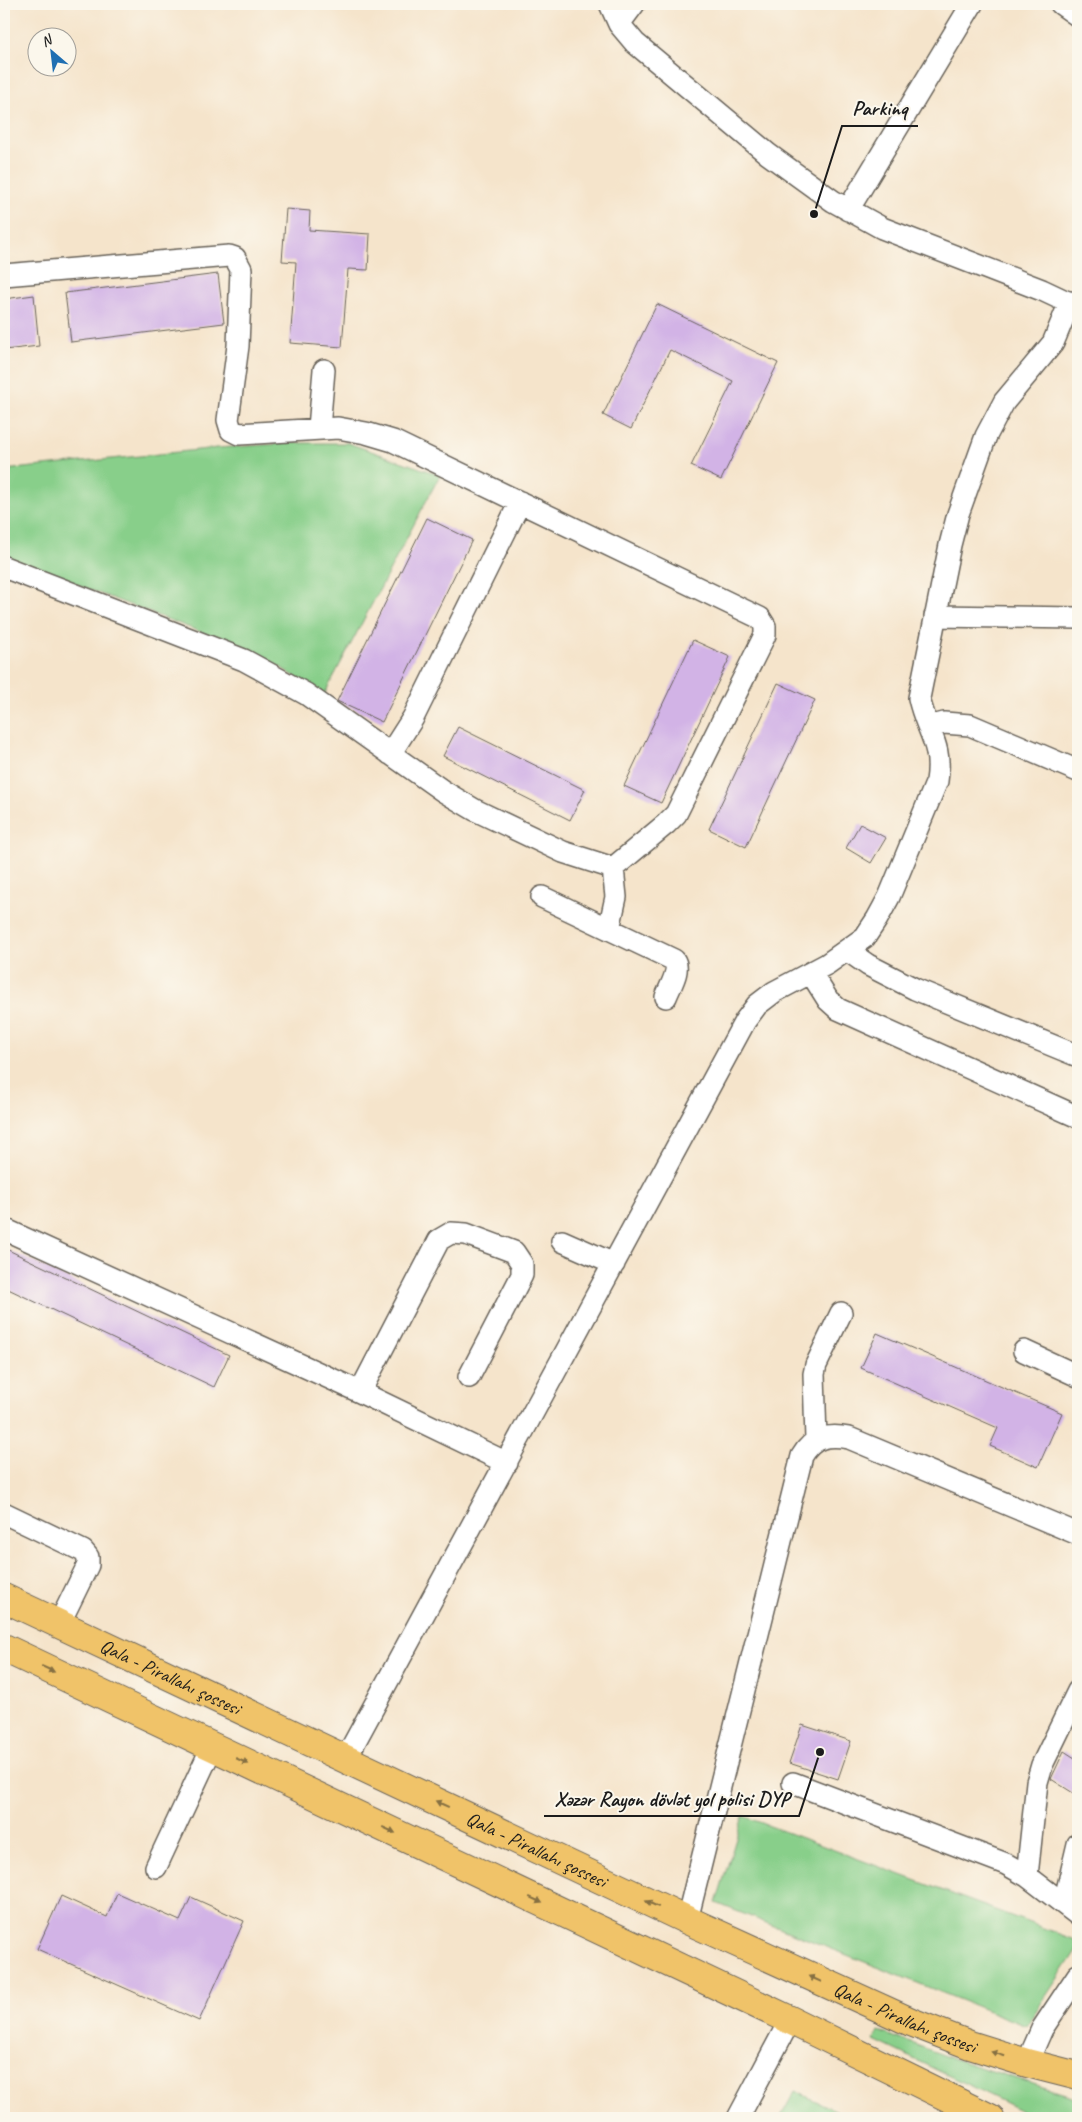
<svg xmlns="http://www.w3.org/2000/svg" width="1082" height="2122" viewBox="0 0 1082 2122" font-family="Caveat,sans-serif">
<style>
.green{fill:#88cf8a;stroke:#527653}
.building{fill:#d2b3e6}
.lines{fill:none;stroke-linecap:round;stroke-linejoin:round}
.minor-casing{stroke:#686259;stroke-width:24}
.major-casing{stroke:#686259;stroke-width:30}
.minor{stroke:#fff;stroke-width:21}
.major{stroke:#f0c369;stroke-width:28}
.oneway{fill:#867042}
.labels{text-anchor:middle;stroke-width:4;stroke-linejoin:round;paint-order:stroke}
.street-label{font-size:20px;fill:#1c1c1c;stroke:#fbf7ec}
.leader{fill:none;stroke:#1c1c1c;stroke-width:2}
.callout-dot{fill:#1c1c1c;stroke:#fbf7ec;stroke-width:2}
.callout-label{font-size:21px;text-anchor:middle;font-weight:bold;fill:#1c1c1c;stroke:#fbf7ec;stroke-width:4;stroke-linejoin:round;paint-order:stroke}
</style>
<rect width="100%" height="100%" fill="#fbf7ec"/>
<filter id="ink" filterUnits="userSpaceOnUse"><feTurbulence type="fractalNoise" baseFrequency=".02" numOctaves="2"/><feDisplacementMap in="SourceGraphic" scale="10" xChannelSelector="R" yChannelSelector="G"/><feConvolveMatrix kernelMatrix="1 2 1 2 8 2 1 2 1" color-interpolation-filters="sRGB"/></filter>
<filter id="wash" filterUnits="userSpaceOnUse"><feTurbulence type="fractalNoise" baseFrequency=".0096" numOctaves="4" result="noise"/><feDisplacementMap in="SourceGraphic" scale="20" xChannelSelector="R" yChannelSelector="G"/><feGaussianBlur stdDeviation="1.12" result="paint"/><feColorMatrix in="noise" values="0 0 0 0 0 0 0 0 0 0 0 0 0 0 0 0 0 1.4 0 .05"/><feComposite in="paint" operator="in"/></filter>
<g filter="url(#wash)">
<rect width="100%" height="100%" fill="#f5e4cb"/>
<path class="green" d="M292 443H348L440 475 324 695 261 655 4 557V470L217 448Z
M743 1816 1078 1941V1948L1026 2026 716 1903Z
M878 2031 957 2060 1078 2098V2118H1037L874 2040Z
M795 2091 852 2118H780Z"/>
<g id="blocks">
<path class="building" d="M286 209 310 211 309 230 370 234 368 270 348 269 342 347 290 343 296 262 282 261Z
M218 274 224 323 71 342 65 293Z
M34 295 39 346 4 350V299Z
M657 304 778 363 721 480 691 466 733 381 670 350 631 429 603 415Z
M427 518 472 540 382 722 337 701Z
M693 640 730 657 661 803 624 786Z
M778 683 815 700 746 847 709 829Z
M458 727 585 790 570 820 443 756Z
M860 824 886 838 871 863 846 848Z
M4 1248 229 1355 214 1387 4 1287Z
M877 1333 1062 1413 1038 1467 990 1446 998 1428 861 1368Z
M802 1725 851 1741 838 1779 789 1763Z
M1064 1751 1078 1760V1796L1051 1779Z
M117 1893 180 1921 191 1897 244 1921 199 2021 37 1949 61 1896 107 1917Z"/>
</g>
</g>
<g filter="url(#ink)">
<use href="#blocks" fill-opacity="0" stroke="#686259" stroke-width="1"/>
<g class="lines">
<g class="minor-casing">
<path id="minor" d="M610 4 619 24 635 43 768 154 833 201 882 228 1042 290 1078 307
M1061 4 1078 16
M619 24 634 4
M848 210 972 4
M4 275 229 256 235 258 241 269 238 346 228 420 231 430 239 434 338 428 366 433 393 441 760 618 765 626V635L676 814 666 824 613 868 563 852 475 810 443 791 306 694 244 660 4 567
M319 428 324 370
M935 616 1078 618
M929 727 944 723 970 725 1078 771
M390 754 413 718 520 502
M542 897 674 960C681 970 670 986 666 997
M609 929 616 897 613 868
M848 951 868 965 915 989 1078 1056
M811 973 828 1000 838 1009 1078 1117
M4 1229 360 1392 507 1463
M562 1241 614 1264
M1024 1351 1078 1376
M360 1392 439 1240 451 1233 466 1234 514 1252 522 1264V1275L469 1377
M816 1440 814 1374 816 1365 841 1313
M4 1513 83 1551 88 1557V1565L59 1624
M346 1758 745 1021 757 1005 774 992 827 964 865 937 877 919 889 897 937 781C943 744 926 731 919 698L950 545 958 514 986 436 1004 402 1053 343 1070 302
M793 1783 1006 1864 1027 1876 1078 1915
M156 1867 212 1747
M1027 1876 1037 1782 1042 1765 1078 1691
M1064 1903 1078 1844
M687 1920 802 1456C813 1437 828 1434 849 1438L1078 1534
M1027 2063 1042 2029 1078 1975
M738 2118 790 2020"/>
</g>
<g class="major-casing">
<g id="major">
<path id="s1" d="M4 1598 687 1920 911 2022 970 2045 1027 2063 1078 2076"/>
<path d="M4 1648 790 2020 990 2118"/>
</g>
</g>
<use href="#minor" class="minor"/>
<use href="#major" class="major"/>
</g>
<defs><path id="oneway-solid" d="M-6-.8H1V-3.2L6.5 0L1 3.2V.8H-6Z" transform="scale(1.25)"/></defs>
<g class="oneway">
<use href="#oneway-solid" transform="translate(48 1669) rotate(25)"/>
<use href="#oneway-solid" transform="translate(242 1761) rotate(25)"/>
<use href="#oneway-solid" transform="translate(442 1804) rotate(-155)"/>
<use href="#oneway-solid" transform="translate(389 1830) rotate(25)"/>
<use href="#oneway-solid" transform="translate(536 1900) rotate(25)"/>
<use href="#oneway-solid" transform="translate(652 1904) rotate(-155)"/>
<use href="#oneway-solid" transform="translate(815 1979) rotate(-156)"/>
<use href="#oneway-solid" transform="translate(998 2054) rotate(-162)"/>
</g>
</g>
<g class="labels">
<g class="street-label">
<text dy="7" stroke="none"><textPath href="#s1" startOffset="184">Qala - Pirallahı şossesi</textPath></text>
<text dy="7" stroke="none"><textPath href="#s1" startOffset="589">Qala - Pirallahı şossesi</textPath></text>
<text dy="7" stroke="none"><textPath href="#s1" startOffset="994">Qala - Pirallahı şossesi</textPath></text>
</g>
</g>
<path class="leader" d="M814 214L842 126H918M820 1752L799 1816H544"/>
<g class="callout-dot">
<circle cx="814" cy="214" r="5"/>
<circle cx="820" cy="1752" r="5"/>
</g>
<g class="callout-label">
<text x="880" y="115">Parkinq</text>
<text x="672" y="1806">Xəzər Rayon dövlət yol polisi DYP</text>
</g>
<rect width="1082" height="2122" fill="none" stroke="#fbf7ec" stroke-width="20"/>
<g transform="translate(52 52) rotate(332)"><circle r="24" fill="#fbf7ec" stroke="#a29f99"/>
<path d="M0-4L9 19L0 12L-9 19Z" fill="#1f6fb2"/>
<text y="-8" font-size="14" font-weight="bold" text-anchor="middle" fill="#1c1c1c">N</text>
</g>
</svg>
